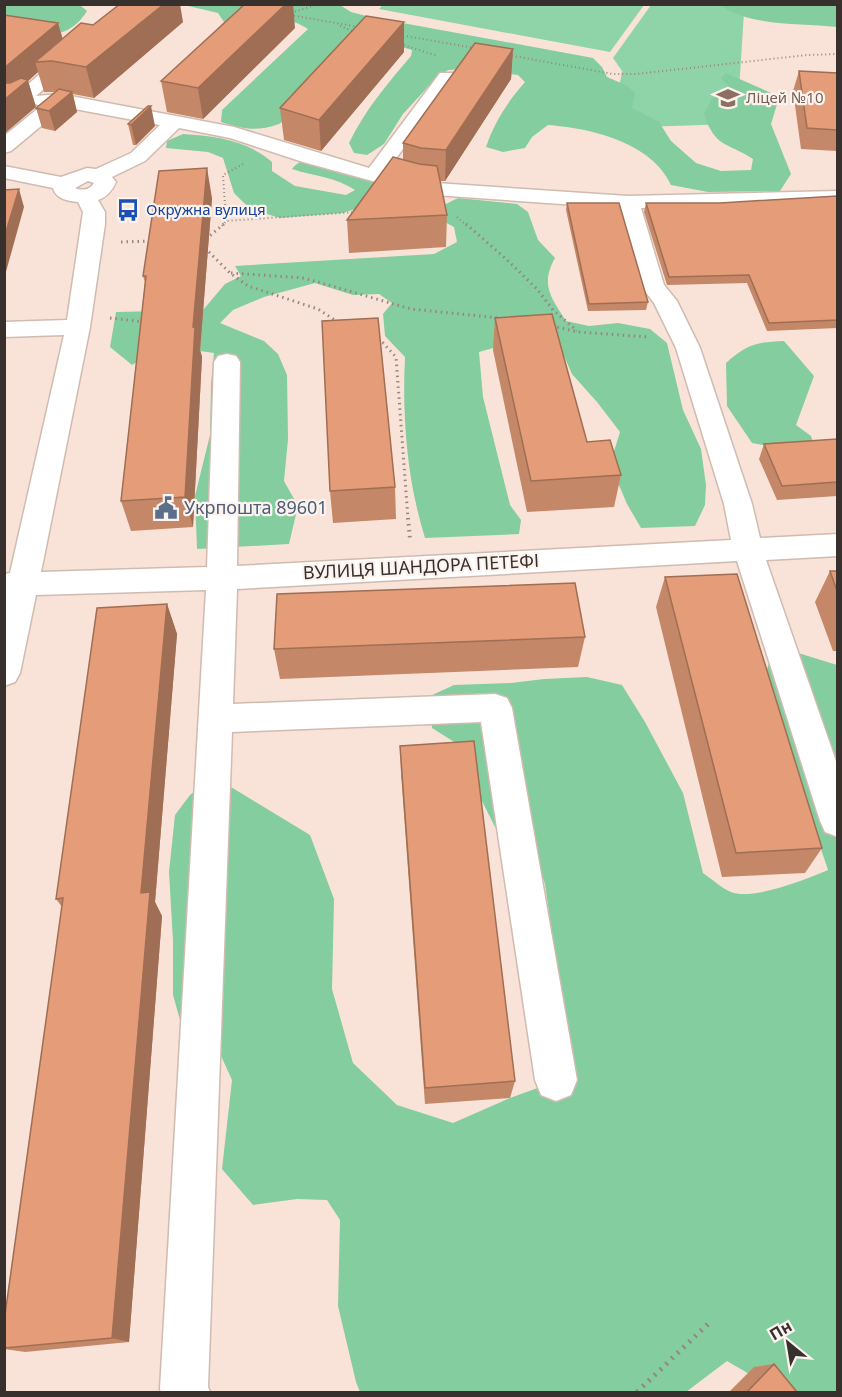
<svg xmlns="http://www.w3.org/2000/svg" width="842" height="1397" viewBox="0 0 842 1397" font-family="'Noto Sans',sans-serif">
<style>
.green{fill:#8fd4a8}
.forest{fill:#84cd9f}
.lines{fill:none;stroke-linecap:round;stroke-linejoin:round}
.minor-casing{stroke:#d0bbb0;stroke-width:3}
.path-far3{stroke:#95867f;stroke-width:2;stroke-dasharray:1 3;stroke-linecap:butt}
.path-far2{stroke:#95867f;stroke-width:3;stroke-dasharray:1.5 4;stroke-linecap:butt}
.path-far1{stroke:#95867f;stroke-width:4;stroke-dasharray:1.5 4.5;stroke-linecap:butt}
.path{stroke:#95867f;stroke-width:5;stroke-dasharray:2 6;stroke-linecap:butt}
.minor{fill:#fff;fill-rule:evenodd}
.wall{fill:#c48767}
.shaded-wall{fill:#a06e54}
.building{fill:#e49d78;stroke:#a06e54;stroke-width:1.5}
.labels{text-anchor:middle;stroke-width:4.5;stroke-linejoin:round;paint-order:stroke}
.far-education-label{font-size:15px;fill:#785e54;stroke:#fcf3ef;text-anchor:start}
.far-transit-label{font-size:15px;fill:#164399;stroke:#fcf3ef;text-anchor:start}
.service-label{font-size:18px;fill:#4e5e75;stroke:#fcf3ef;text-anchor:start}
.street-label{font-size:18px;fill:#38302c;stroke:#fcf3ef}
</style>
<rect width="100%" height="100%" fill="#f9e3d8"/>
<path class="green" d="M383 5 644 4V5L610 52 379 9Z
M651 5H720L744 12 738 107 732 124 612 128 622 71 613 58Z"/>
<path class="forest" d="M5 5H80L87 11C68 42 37 36 5 36Z
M184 5H340L351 12 370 17 593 58 602 67 607 77 628 86 635 93 632 108 659 122 671 141 696 163 721 171 751 170 753 159C727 142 715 148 704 114L712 99 728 85 721 79 726 73 769 92 778 101 771 124 791 174 780 191 708 192 671 185C652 142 589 128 548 125L532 137 525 148 503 152 486 147C494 123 508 101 525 82L518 75 466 69 448 70 437 77 403 114 384 144 367 155 354 153 349 143C365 110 387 84 411 56L412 50 391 44 279 124C256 132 244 129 221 122L222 110 308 29C279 9 248 25 218 35L217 29 224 22 218 13Z
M720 5H837V27C800 23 751 27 720 5Z
M183 134C215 136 247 140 272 162V171L295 186 346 195 355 190C336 177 313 176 292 169 299 158 323 154 336 157 348 160 370 178 382 185L380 202 342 213 280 218 250 209 234 193 223 158 208 152 166 148 167 141Z
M458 198 517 204 528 212 538 240 555 258C540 285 551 297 566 321L589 326 618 323 650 329 667 343 683 410 701 449 706 485 705 505 695 526 641 528 627 504 610 464 620 432 597 402 572 374 558 342 525 339 479 352 483 397 510 505 521 520 519 534 425 538C407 480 402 417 405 357L385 336 383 314 392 303 379 294 353 295 315 283 264 297 233 310 220 323 264 341 278 354 287 375 288 439 284 481 298 506 289 544 197 549 195 496 210 435 211 384 214 353C182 348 161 348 132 365L110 347 116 312 203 310 225 284 241 276 235 266 434 254 457 242 454 227 441 220 444 205Z
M784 341 814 376 796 425 811 436 815 448 784 449 752 443 727 406 726 363C747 344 757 342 784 341Z
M795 652 837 665V1392H780L727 1361 686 1392H360L356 1382 338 1306 340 1220 327 1200 297 1199 253 1205 222 1169 232 1080 217 1047 182 1027 173 995V941L169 872 175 815 190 795 201 786 226 784 310 835 334 899 332 989 353 1063 397 1105 453 1123 510 1098 576 1074 554 947 545 884 535 855 495 827 474 785 459 745 432 728 430 696 454 685 511 683 544 679 587 677 622 685 645 722 683 793 703 873C712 879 721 888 731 892 752 901 807 879 828 870L764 679 769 663Z"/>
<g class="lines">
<g class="minor-casing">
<path id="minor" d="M122 4H141L36 96 60 94 234 127 369 168 440 73H454L456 77 386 172 421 182 628 196 838 191V203L641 208 664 285 677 301 700 348 752 504 760 538 838 534V556L766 560 838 767V837L825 832 820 821 737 561 237 589 233 704 495 694 507 698 512 708 577 1080 571 1095 556 1101 541 1095 535 1080 481 722 232 732 208 1387 210 1392H161L160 1389 206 590 36 595 20 673 15 682 4 686V574L10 573 64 335 4 337V322L67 320 83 212 78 202C68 201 56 199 53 188L4 178V166L61 177 87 168 96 169 131 153 160 125 64 107 11 151 4 153V136L41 106 35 104 32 100 34 98C26 105 21 110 9 107L6 103ZM179 128 230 138 303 162 420 194 619 208 641 286 654 303 676 348 724 504 731 540 237 566 240 362 236 356 227 354 218 356 214 362 207 567 41 572 90 327 105 224V212L98 200C107 197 112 191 116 182L112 177 145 161ZM88 181 94 183C90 190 82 191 75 188Z"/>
</g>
<path class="path-far3" d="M233 4 247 7
M291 13 318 4
M290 15 359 27
M340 26 355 32
M399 35 475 48
M400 44 438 56
M508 55 613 74H636L807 55 838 54
M457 217 467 226
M226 221 223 175 245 163
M222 226 226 221 356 212"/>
<path class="path-far2" d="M466 224 505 258 537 289 553 310 577 331
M206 239 224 224
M121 242 152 241
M205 248 230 273 248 286 318 309 338 322
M231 273 304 278 411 309 500 318
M110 318 145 322
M552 326 578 332 649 337
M377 341 383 343 396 357 408 519"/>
<path class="path-far1" d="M408 518 410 539"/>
<path class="path" d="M637 1392 708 1324"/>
<use href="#minor" class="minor"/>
</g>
<path class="wall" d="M4 15 58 23 63 39 93 25 183 22 94 98 73 94 77 112 55 131 42 128 36 108 56 92H44L38 72 28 81 36 107Z
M295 28 203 119 167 112 161 81Z
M513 49 511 79 445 181H440L447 215 446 247 349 253 347 220 403 160V143Z
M404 52 321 151 284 140 280 108Z
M799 71 837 73V151L801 149 793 91Z
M128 124 155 126 136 145H133Z
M837 196V328L767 331 747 283 667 285 644 212 646 203H720Z
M212 198 200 350 202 357 193 527 131 531 121 501 145 282 143 276Z
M567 203 648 302 646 310 588 311 566 210Z
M495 318 587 442 621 475 614 507 527 512 493 350Z
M837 439V496L777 500 759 459 764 444Z
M395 487 396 519 333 523 330 491Z
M830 571H837V651H833L815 602Z
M665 577 822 848 805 873 722 877 656 607Z
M167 604 177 634 155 902 162 916 129 1342 25 1352 4 1349V1322L62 907 56 899Z
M585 637 578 667 280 679 274 649Z
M400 746 515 1081 510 1098 425 1104 401 773Z
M774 1364 797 1392H729L754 1367Z"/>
<path class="shaded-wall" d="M164 4H180L183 22 94 98 86 67Z
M286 4H293L295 28 203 119 198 88Z
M404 22V52L321 151 319 120Z
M58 23 65 49 35 62 38 72 28 81 36 107 4 134V68Z
M513 49 511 79 445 181 446 150Z
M72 92 77 112 55 131 49 111Z
M151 106 155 126 136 145 131 125Z
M207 168 212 198 200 350 202 357 193 527 185 497 193 327Z
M19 189 24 207 4 279V238Z
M167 604 177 634 155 902 162 916 129 1342 112 1338 141 893Z"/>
<path class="building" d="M120 4H164L86 67 52 61 35 62 81 23 93 25Z
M245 4H286L198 88 161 81Z
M4 15 58 23 4 68Z
M366 16 404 22 319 120 280 108Z
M475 43 513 49 446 150 421 148 403 143Z
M799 71 837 73V130L807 128Z
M21 78 28 80 4 100V83H10Z
M59 89 72 92 49 111 36 108Z
M148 106H151L131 125 128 124Z
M393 157 419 164 437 166 447 215 347 220Z
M207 168 193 327H195L185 497 121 501 146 276H143L159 171Z
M19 189 4 238V190Z
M837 196V320L769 323 749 275 669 277 646 203H720Z
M567 203H619L648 302 589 304Z
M552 314 587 442 610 440 621 475 531 481 495 318Z
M378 318 395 487 330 491 322 321Z
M837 439V482L782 486 764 444Z
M830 571H837V591Z
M737 574 822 848 736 853 665 577Z
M575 583 585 637 274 649 277 594Z
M167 604 141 893 150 892 112 1338 4 1348V1322L63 898 56 899 97 608Z
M474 741 515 1081 425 1088 400 746Z
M774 1364 797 1392H747Z"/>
<defs>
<g id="school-bare" transform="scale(1.8)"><path d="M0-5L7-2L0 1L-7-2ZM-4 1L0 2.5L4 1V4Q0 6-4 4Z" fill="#8d6e63" stroke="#fcf3ef" stroke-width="2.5" paint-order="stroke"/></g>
<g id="bus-bare" transform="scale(1.8)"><path d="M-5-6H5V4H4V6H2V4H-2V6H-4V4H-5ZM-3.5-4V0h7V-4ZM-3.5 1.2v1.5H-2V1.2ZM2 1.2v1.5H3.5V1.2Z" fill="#1a4fb4" stroke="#fcf3ef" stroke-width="2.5" paint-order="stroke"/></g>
<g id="civic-bare" transform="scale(1.8)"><path d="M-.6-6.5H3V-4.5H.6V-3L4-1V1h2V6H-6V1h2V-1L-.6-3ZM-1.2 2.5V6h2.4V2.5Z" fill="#5c6f8a" stroke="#fcf3ef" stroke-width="2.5" paint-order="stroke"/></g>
</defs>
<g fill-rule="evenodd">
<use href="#school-bare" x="728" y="98"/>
<use href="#bus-bare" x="128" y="210"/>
<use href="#civic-bare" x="166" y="508"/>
</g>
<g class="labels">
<g class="far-education-label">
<text x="746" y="103">Ліцей №10</text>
</g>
<g class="far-transit-label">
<text x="146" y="215">Окружна вулиця</text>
</g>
<g class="service-label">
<text x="184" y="514">Укрпошта 89601</text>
</g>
<g class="street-label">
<text transform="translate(421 567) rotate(-3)" y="6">ВУЛИЦЯ ШАНДОРА ПЕТЕФІ</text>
</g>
</g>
<rect width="842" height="1397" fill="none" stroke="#38302c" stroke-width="12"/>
<g transform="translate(788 1343) rotate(330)" stroke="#fcf3ef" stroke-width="4.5" paint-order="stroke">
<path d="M0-4.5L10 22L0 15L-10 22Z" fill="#38302c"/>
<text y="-9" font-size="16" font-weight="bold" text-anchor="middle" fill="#38302c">Пн</text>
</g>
</svg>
